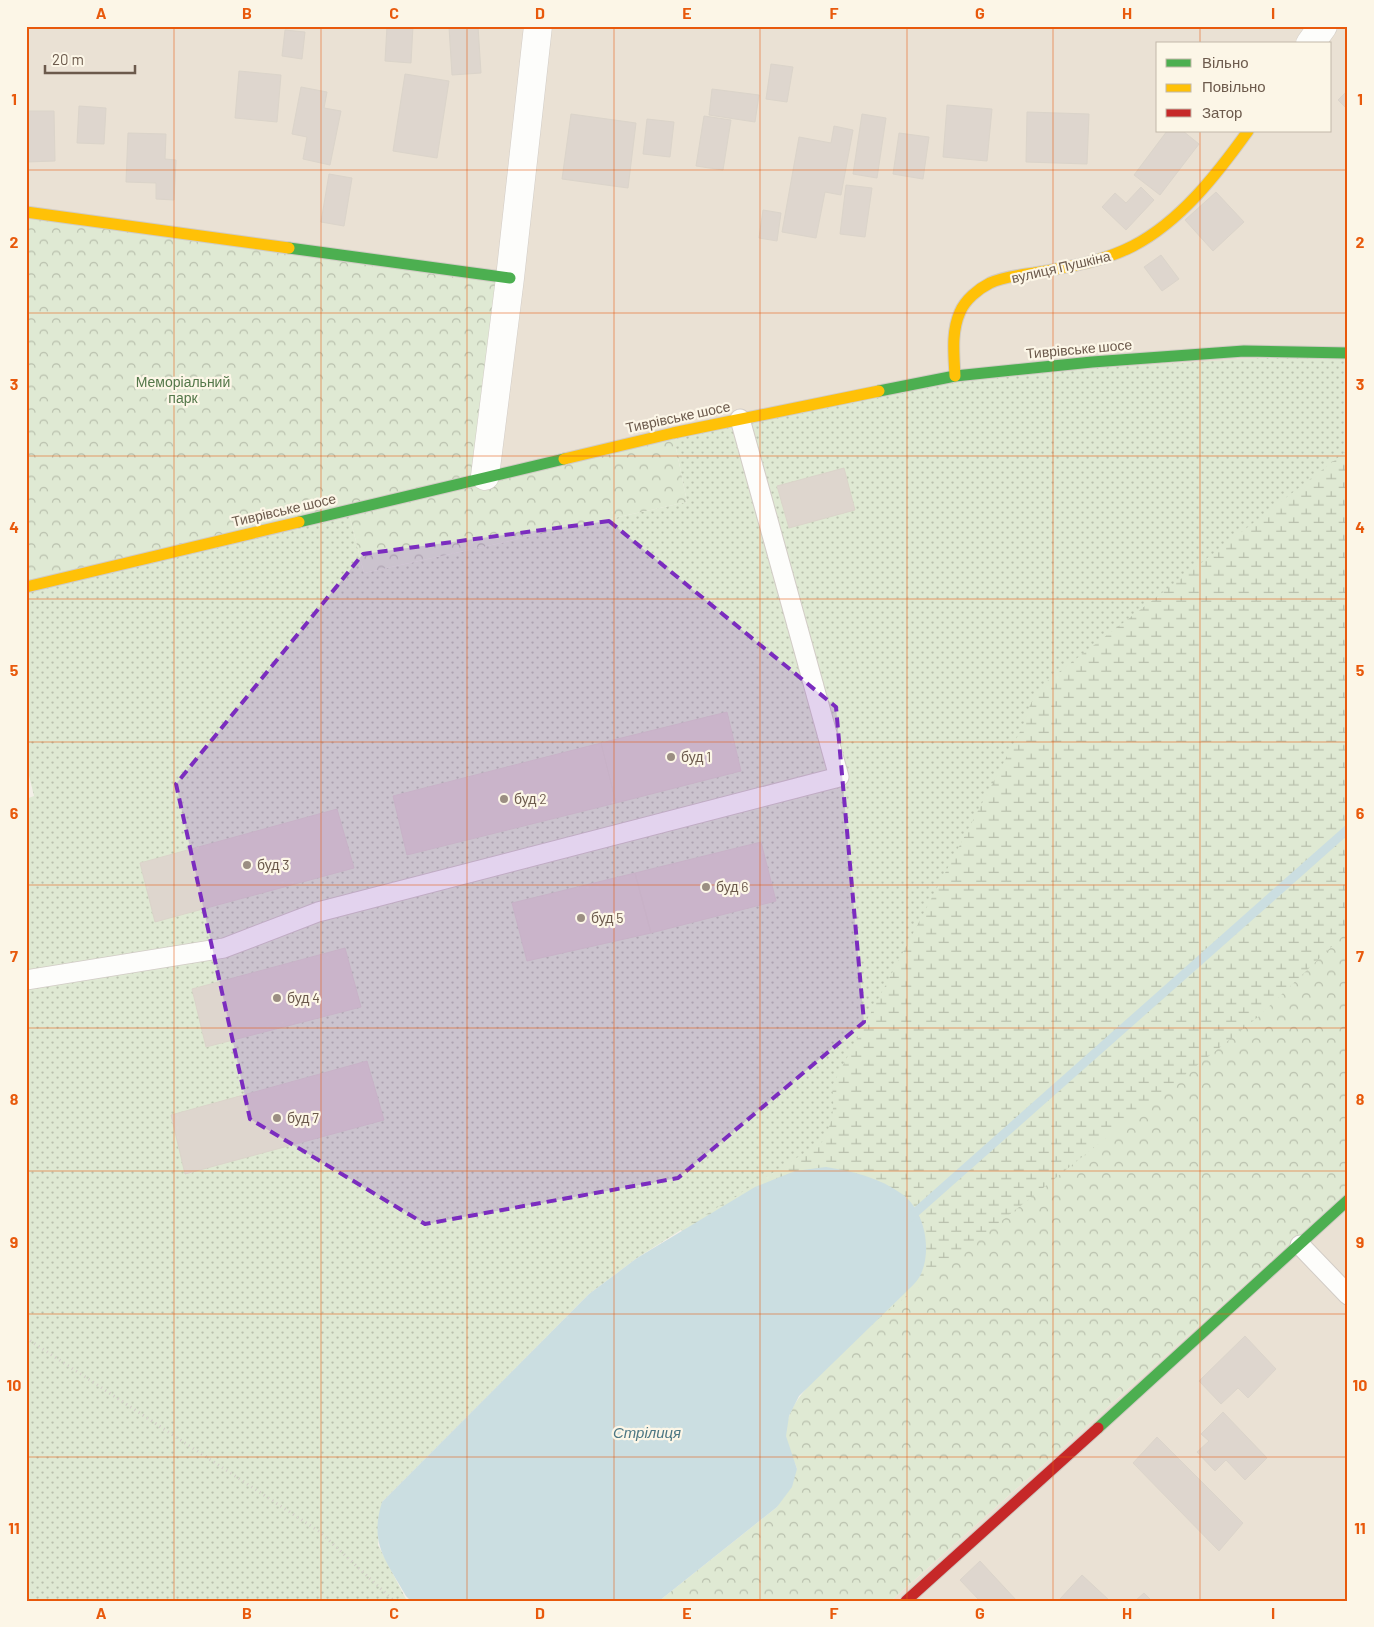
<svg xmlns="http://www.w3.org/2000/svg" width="1374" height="1627" viewBox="0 0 1374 1627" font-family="Barlow,sans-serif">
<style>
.residential{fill:#eae1d4;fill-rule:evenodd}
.grass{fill:url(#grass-dots)}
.forest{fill:url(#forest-crowns)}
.wetland{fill:url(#wetland-marsh)}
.water{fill:#cbdee1}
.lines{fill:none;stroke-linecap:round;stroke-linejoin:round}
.stream{stroke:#cbdee1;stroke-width:9}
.building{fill:#ded6ce;stroke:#dbd4ca}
.lane-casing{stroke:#d2ccc6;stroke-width:21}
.street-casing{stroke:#d2ccc6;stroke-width:29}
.fast-casing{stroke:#d1cbc4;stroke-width:13}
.slow-casing{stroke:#d1cbc4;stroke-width:13}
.jam-casing{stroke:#d1cbc4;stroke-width:13}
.path{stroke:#d4cfc9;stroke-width:3;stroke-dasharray:1 4;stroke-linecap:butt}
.lane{stroke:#fdfdfb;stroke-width:19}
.street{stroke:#fdfdfb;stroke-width:28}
.fast{stroke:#4caf50;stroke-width:11}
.slow{stroke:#ffc107;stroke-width:11}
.jam{stroke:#c62828;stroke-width:11}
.marked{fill:#7b2cbf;fill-opacity:0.2;stroke:#7b2cbf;stroke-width:4;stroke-dasharray:10 6;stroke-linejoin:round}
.grid{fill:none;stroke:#e8590c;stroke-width:1;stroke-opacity:0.55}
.poi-dot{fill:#9b8e82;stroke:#fcf6e7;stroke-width:2}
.labels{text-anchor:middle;stroke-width:4.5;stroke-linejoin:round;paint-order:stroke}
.street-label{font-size:14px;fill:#6c5a4c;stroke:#fcf6e7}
.park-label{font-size:14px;fill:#537749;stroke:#fcf6e7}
.poi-label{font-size:14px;fill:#6c5a4c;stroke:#fcf6e7;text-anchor:start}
.water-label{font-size:15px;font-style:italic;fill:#4c7783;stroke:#fcf6e7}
.neatline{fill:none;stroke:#e8590c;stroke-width:2}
.grid-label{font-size:16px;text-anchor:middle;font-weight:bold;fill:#e8590c}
</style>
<defs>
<pattern id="grass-dots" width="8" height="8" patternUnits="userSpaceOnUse" patternTransform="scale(1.25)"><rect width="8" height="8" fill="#dfe9d3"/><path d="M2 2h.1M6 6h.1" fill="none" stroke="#b9c0ad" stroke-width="1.8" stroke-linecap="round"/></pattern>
<pattern id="forest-crowns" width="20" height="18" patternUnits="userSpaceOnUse" patternTransform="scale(1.25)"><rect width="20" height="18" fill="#dfe9d3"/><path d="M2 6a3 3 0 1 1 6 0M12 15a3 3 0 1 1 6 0" fill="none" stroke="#b9c0ad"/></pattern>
<pattern id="wetland-marsh" width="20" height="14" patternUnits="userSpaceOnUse" patternTransform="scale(1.25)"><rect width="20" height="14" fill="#dfe9d3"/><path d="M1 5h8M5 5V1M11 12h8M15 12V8" fill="none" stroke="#b9c0ad"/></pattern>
</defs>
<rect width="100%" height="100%" fill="#f3efe7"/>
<path class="residential" d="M26 26H1348V353L485 476 26 212ZM1158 44H1330V131H1158Z
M1348 1192V1601H891Z"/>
<path class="grass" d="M1348 353V627L852 1171 681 1230 637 1258 589 1294 382 1502 378 1545 407 1601H26V799L34 796 26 763V587L348 510 364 573 687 502 673 433 955 376Z"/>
<path class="forest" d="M26 212 510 278 485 476 673 433 687 502 364 573 348 510 26 587Z
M1348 627V1192L891 1601H659L777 1507 797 1469C794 1459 786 1446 786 1436 785 1414 799 1396 813 1381Z"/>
<path class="wetland" d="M1348 450V931L1258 1017 877 1320 681 1230 822 1142C833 1123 835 1108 832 1086L1023 726 1030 705 1046 682Z"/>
<path class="water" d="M826 1167C852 1171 880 1178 902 1194 925 1211 932 1249 921 1274 918 1281 911 1287 906 1292L799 1396 789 1416 786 1436 797 1469 792 1487 777 1507 659 1601H411L406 1596C386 1560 369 1544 382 1502L589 1294 637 1258 755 1187 795 1171Z"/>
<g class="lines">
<path class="stream" d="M908 1219 1348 829"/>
</g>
<path class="building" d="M387 26H413L411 63 385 61Z
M478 26 481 73 452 75 449 27Z
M285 30 305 32 302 59 282 56Z
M771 64 793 67 787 102 766 99Z
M239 71 281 75 277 122 235 118Z
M405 74 449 81 437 158 393 151Z
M301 87 327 92 324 108 341 111 330 165 303 159 307 137 292 134Z
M712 89 759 95 755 122 709 115Z
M1348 90V110L1338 100Z
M947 105 992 109 987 161 943 157Z
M79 106 106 108 104 144 77 143Z
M26 111H54L55 161 26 162Z
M1027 112 1089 114 1087 164 1026 162Z
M571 114 636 123 628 188 562 179Z
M862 114 886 118 877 178 853 174Z
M704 116 731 120 723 170 696 166Z
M647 119 674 122 670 157 643 154Z
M834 126 853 130 841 195 825 192 816 238 782 232 799 137 831 143Z
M1167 131H1183L1199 144 1160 195 1134 175Z
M128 133 166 134 165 159 176 160 174 200 156 199V183L126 182Z
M899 133 929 137 923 179 893 174Z
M329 174 352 178 344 226 321 222Z
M846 185 872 188 865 237 840 234Z
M1141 187 1154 200 1126 230 1102 207 1115 193 1126 203Z
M1216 192 1244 222 1213 251 1185 220Z
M763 210 781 213 777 241 759 238Z
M1161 255 1179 279 1162 291 1144 267Z
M844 468 855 510 789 528 777 486Z
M727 712 741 771 616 803 601 743Z
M601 743 616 803 407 855 393 796Z
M337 809 354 868 155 922 140 863Z
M761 842 776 901 651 933 635 873Z
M635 873 651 933 527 961 512 903Z
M345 948 361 1007 206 1047 192 989Z
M367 1061 384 1120 185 1174 171 1115Z
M1245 1336 1276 1369 1248 1398 1238 1388 1221 1404 1199 1381Z
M1223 1412 1267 1458 1245 1480 1226 1460 1215 1471 1197 1452 1209 1441 1201 1434Z
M1157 1437 1243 1523 1219 1551 1133 1463Z
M980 1561 1017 1601H980L960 1580Z
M1082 1575 1110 1601H1062L1060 1599Z
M1144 1593 1152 1601H1135Z"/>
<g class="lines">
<g class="lane-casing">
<path id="lane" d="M26 980 224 948 318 912 839 777 740 419
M1300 1245 1348 1295"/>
</g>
<g class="street-casing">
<path id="street" d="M1310 44 1323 26
M485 476 510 278 538 26"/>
</g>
<g class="fast-casing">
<path id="fast" d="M289 248 510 278
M879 391 955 376 1092 362 1244 351 1348 353
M299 522 564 459
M1098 1428 1348 1200"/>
</g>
<g class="slow-casing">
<path id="slow" d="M26 212 289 248
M955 376C954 355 951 332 960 312 965 300 978 289 990 283 1003 277 1020 275 1034 273 1068 267 1102 262 1133 246 1181 221 1217 174 1248 131
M564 459 673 433 879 391
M26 587 299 522"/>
</g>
<g class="jam-casing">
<path id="jam" d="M906 1601 1098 1428"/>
</g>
<path class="path" d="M26 1338 320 1532 394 1601"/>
<use href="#lane" class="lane"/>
<use href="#street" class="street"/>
<use href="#fast" class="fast"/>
<use href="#slow" class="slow"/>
<use href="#jam" class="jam"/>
</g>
<path class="marked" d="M609 521 836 707 864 1022 678 1178 425 1224 250 1119 176 784 363 554Z"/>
<path class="grid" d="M174 26V1601M321 26V1601M467 26V1601M614 26V1601M760 26V1601M907 26V1601M1053 26V1601M1200 26V44M1200 131V1601M26 170H1348M26 313H1348M26 456H1348M26 599H1348M26 742H1348M26 885H1348M26 1028H1348M26 1171H1348M26 1314H1348M26 1457H1348"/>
<g class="poi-dot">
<circle cx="671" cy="757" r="5"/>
<circle cx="504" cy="799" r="5"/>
<circle cx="247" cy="865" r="5"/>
<circle cx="706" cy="887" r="5"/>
<circle cx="581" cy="918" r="5"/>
<circle cx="277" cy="998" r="5"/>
<circle cx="277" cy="1118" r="5"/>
</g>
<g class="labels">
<g class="street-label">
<text transform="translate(1061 267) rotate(-13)" y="5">вулиця Пушкіна</text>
<text transform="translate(1079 349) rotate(-5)" y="5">Тиврівське шосе</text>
<text transform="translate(678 417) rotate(-12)" y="5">Тиврівське шосе</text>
<text transform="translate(284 510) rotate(-13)" y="5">Тиврівське шосе</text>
</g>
<g class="park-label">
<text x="183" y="387">Меморіальний<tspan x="183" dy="16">парк</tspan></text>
</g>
<g class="poi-label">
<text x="681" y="762">буд 1</text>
<text x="514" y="804">буд 2</text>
<text x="257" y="870">буд 3</text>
<text x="716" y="892">буд 6</text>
<text x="591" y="923">буд 5</text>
<text x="287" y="1003">буд 4</text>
<text x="287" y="1123">буд 7</text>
</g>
<g class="water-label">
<text x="647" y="1438">Стрілиця</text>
</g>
</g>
<rect width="1374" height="1627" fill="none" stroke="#fcf6e7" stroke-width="55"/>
<rect x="1156" y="42" width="175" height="90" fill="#fcf6e7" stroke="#c2b8a9"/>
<rect x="1166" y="59" width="25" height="8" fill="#4caf50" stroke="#c2b8a9"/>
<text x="1202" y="68" font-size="15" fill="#6c5a4c">Вільно</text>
<rect x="1166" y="84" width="25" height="8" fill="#ffc107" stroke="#c2b8a9"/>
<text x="1202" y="92" font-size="15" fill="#6c5a4c">Повільно</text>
<rect x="1166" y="109" width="25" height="8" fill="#c62828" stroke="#c2b8a9"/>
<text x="1202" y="118" font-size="15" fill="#6c5a4c">Затор</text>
<path d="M45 65v8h90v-8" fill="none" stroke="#6c5a4c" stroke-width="2.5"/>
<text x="52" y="65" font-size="15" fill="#6c5a4c" stroke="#fcf6e7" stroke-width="4" paint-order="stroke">20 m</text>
<rect x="28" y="28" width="1318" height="1572" class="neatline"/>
<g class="grid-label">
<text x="101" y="19">A</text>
<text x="247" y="19">B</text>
<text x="394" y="19">C</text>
<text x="540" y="19">D</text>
<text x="687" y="19">E</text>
<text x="834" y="19">F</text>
<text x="980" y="19">G</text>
<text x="1127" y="19">H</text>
<text x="1273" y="19">I</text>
<text x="14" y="105">1</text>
<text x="1360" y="105">1</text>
<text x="14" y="248">2</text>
<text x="1360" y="248">2</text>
<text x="14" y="390">3</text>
<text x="1360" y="390">3</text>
<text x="14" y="533">4</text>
<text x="1360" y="533">4</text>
<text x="14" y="676">5</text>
<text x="1360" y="676">5</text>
<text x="14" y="819">6</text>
<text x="1360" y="819">6</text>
<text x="14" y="962">7</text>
<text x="1360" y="962">7</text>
<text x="14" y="1105">8</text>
<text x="1360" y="1105">8</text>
<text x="14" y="1248">9</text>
<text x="1360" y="1248">9</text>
<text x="14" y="1391">10</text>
<text x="1360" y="1391">10</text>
<text x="14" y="1534">11</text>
<text x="1360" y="1534">11</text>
<text x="101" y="1619">A</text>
<text x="247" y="1619">B</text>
<text x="394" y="1619">C</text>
<text x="540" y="1619">D</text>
<text x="687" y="1619">E</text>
<text x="834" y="1619">F</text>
<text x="980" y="1619">G</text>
<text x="1127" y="1619">H</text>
<text x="1273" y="1619">I</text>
</g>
</svg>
